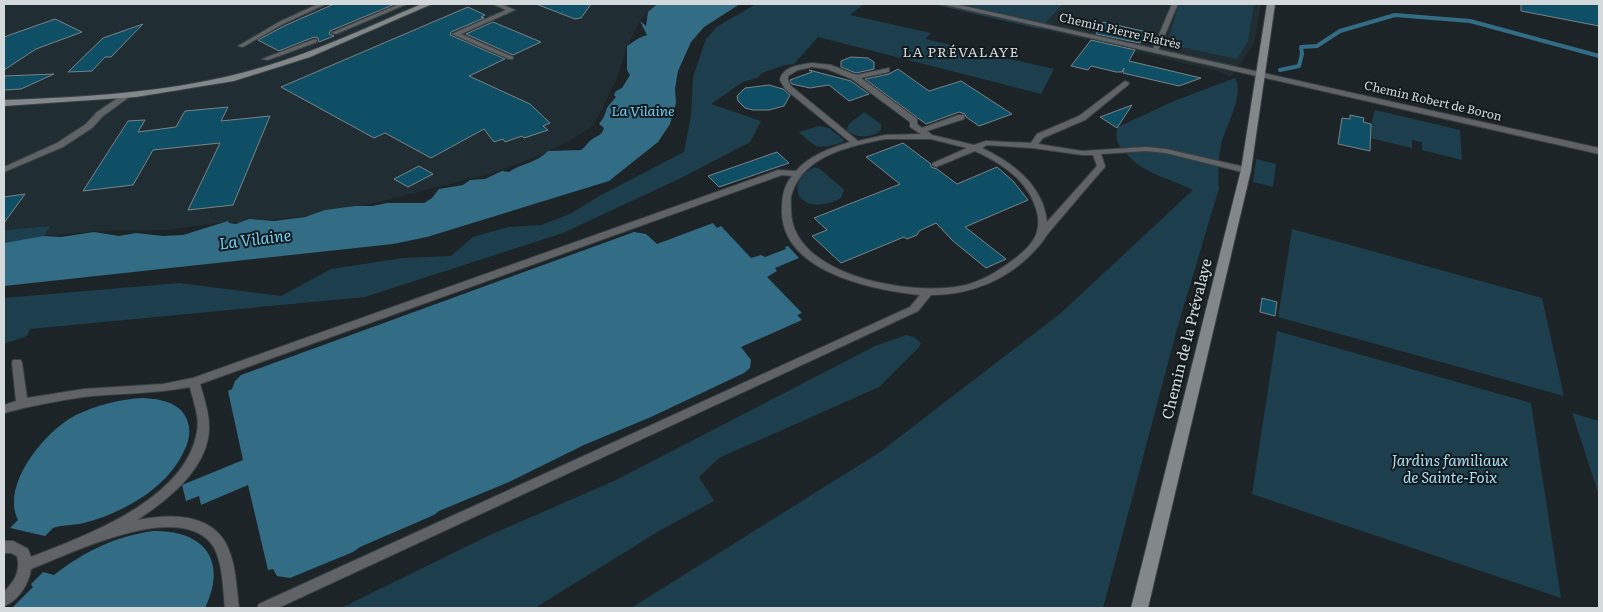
<svg xmlns="http://www.w3.org/2000/svg" width="1603" height="612" viewBox="0 0 1603 612" font-family="Literata,serif">
<style>
.built{fill:#202e33}
.green{fill:#1d3e4c}
.water{fill:#326c85}
.lines{fill:none;stroke-linecap:round;stroke-linejoin:round}
.stream{stroke:#326c85;stroke-width:4}
.building{fill:#0f4f66;stroke:#798286}
.lane-casing{stroke:#3a4144;stroke-width:2}
.street-casing{stroke:#3a4144;stroke-width:2}
.secondary-casing{stroke:#3a4144;stroke-width:2}
.lane{fill:#5f6365;fill-rule:evenodd}
.street{fill:#5f6365;fill-rule:evenodd}
.secondary{fill:#82878a;fill-rule:evenodd}
.labels{text-anchor:middle;stroke-width:4;stroke-linejoin:round;paint-order:stroke}
.far-street-label{font-size:12px;fill:#d4d9db;stroke:#131a1d}
.far-neighbourhood-label{font-size:14px;letter-spacing:1px;fill:#d4d9db;stroke:#131a1d}
.far-water-label{font-size:14px;font-style:italic;fill:#74cef5;stroke:#131a1d}
.street-label{font-size:15px;fill:#d4d9db;stroke:#131a1d}
.park-label{font-size:15px;font-style:italic;fill:#abdef5;stroke:#131a1d}
.water-label{font-size:16px;font-style:italic;fill:#74cef5;stroke:#131a1d}
</style>
<rect width="100%" height="100%" fill="#1d2427"/>
<path class="built" d="M4 4H656L640 21 627 46 617 78 593 126 571 140 536 157 492 173 383 201 322 214 245 223 223 222 168 230 96 231 42 236 49 226 4 230Z
M1063 4H1261L1254 43 1231 77 1221 72 1040 29Z"/>
<path class="green" d="M756 4H864L850 15 931 33 925 39 1054 69 1041 94 818 37 794 64 785 65 762 73 757 78 743 82 711 104 761 121 750 142 681 178 563 233 365 297 30 329 27 336 4 344V298L179 283 281 296 331 269 403 258 451 256 473 237 508 227 541 225 570 214 601 195 684 152 691 115 693 77 706 39 718 26Z
M932 4H1063L1040 29Z
M1179 4H1254L1248 41 1237 59 1167 44Z
M1235 78C1245 94 1225 127 1221 145 1218 159 1218 173 1219 188L1177 329 1103 608H631L880 452 1061 313 1193 190C1169 178 1143 174 1125 152 1118 145 1114 137 1118 127L1174 101Z
M1375 110 1460 130 1462 160 1422 150V142L1412 140V148L1370 138 1371 124Z
M864 112 881 124V130C873 138 855 139 847 130L848 125Z
M819 126 829 128 844 140 843 142C819 150 817 149 799 132Z
M1256 159 1276 164 1273 187 1253 182Z
M814 167 820 169 842 188 844 190 841 198C801 219 781 185 814 167Z
M50 226 44 236 39 238 4 243V230Z
M1292 229 1542 298 1564 396 1278 317Z
M1277 331 1531 403 1561 598 1252 494Z
M906 335 914 337 921 343 919 347 879 387 719 458 699 477 714 501 659 531 535 608H341L490 535 616 480 875 346Z
M1572 413 1599 421V495Z"/>
<path class="water" d="M657 4H740L704 27 691 42 678 71 675 89 676 103 670 124 658 142 609 181 427 237 393 244 4 286V243L44 236 61 237 94 232 119 236 136 233 163 236 183 235 228 221 229 223 236 224 249 219 274 221 305 217 325 210 355 206H373L387 203H424L432 198 439 189 463 185 470 180 485 179 502 171 509 172C522 163 537 163 548 151L581 150C586 147 587 143 591 140 597 135 601 137 604 128L599 124C604 118 605 114 607 108 610 103 613 101 616 97L614 95 616 91 622 88 630 75 627 70V46L639 38 647 35 640 21 646 26 648 12Z
M713 223 717 228 721 226 751 258 761 255 765 257 786 249 785 247 788 246 799 258 775 268 777 271 767 277 802 313 797 315 802 320 741 347 751 360 750 368 744 373 651 417 584 445 509 482 439 511 434 515 360 547 353 552 290 578 277 576 273 569 268 570 248 485 201 505 199 496 186 501 182 485 243 460 228 391 232 389 235 381 241 375 634 232 646 234 657 244Z
M143 398C158 399 175 401 184 414 192 426 190 440 184 451 167 489 122 513 84 523 76 525 60 525 53 528 51 530 47 534 45 536L10 528 18 520C0 485 46 430 76 415 97 405 120 399 143 398Z
M153 531C204 530 228 560 205 608H12L33 587 31 584 43 572 54 575C83 552 116 536 153 531Z"/>
<g class="lines">
<path class="stream" d="M1280 70 1299 66 1302 54 1301 47 1317 46 1340 31 1395 15 1470 21 1599 56"/>
</g>
<path class="building" d="M334 4H395L330 31 329 34 334 36 319 42 318 38 314 37 279 51 258 40 284 26Z
M536 4H591L581 18 575 19Z
M1521 4H1599V26L1521 11Z
M468 7 485 15 481 17 484 18 451 32 450 35 505 59 469 76 530 104 550 123 543 126 548 130 524 138 522 136 505 142 503 139 494 142 484 129 431 158 385 133 374 138 281 87Z
M55 19 82 32 36 49 4 70V37Z
M493 22 541 42 513 55 466 34Z
M1103 22 1147 32 1140 43 1096 34Z
M143 24 111 57H105L92 71 68 72 103 38Z
M1091 40 1135 50 1129 61 1201 78 1179 86 1123 73 1124 68 1122 72H1116L1091 66 1088 70 1071 66Z
M851 57 868 58 874 62V69L856 73 841 67V61Z
M898 69 929 91 961 81 1012 114 979 126 966 117 965 114 959 112 926 124 865 79 889 74Z
M809 70 851 81 869 94 849 101 829 85 810 88 792 84 790 80 812 72Z
M54 74 21 89 4 90V76Z
M769 85 783 89 790 95 784 106 769 110H753L745 108 738 101 737 96 745 88Z
M1132 105 1117 128 1100 117Z
M228 107 221 121 270 116 233 205 188 210 220 143 153 150 133 185 83 191 128 121 145 120 138 132 176 127 185 111Z
M1350 115 1364 118 1363 122 1371 124 1370 151 1338 144 1342 118 1350 119Z
M903 143 931 164V167L937 169 957 184 997 167 1013 181 1028 200 965 227 1006 259 986 268 953 241 936 223 919 231 917 235 907 239 904 237 841 263 812 236 827 230 814 218 900 184 866 157Z
M777 152 789 163 719 187 708 176Z
M419 166 433 174 408 187 394 179Z
M25 194 4 223V197Z
M1262 298 1277 302 1275 316 1260 312Z"/>
<g class="lines">
<g class="lane-casing">
<path id="lane" d="M318 4H326L283 24 243 47 238 46 279 22Z
M399 4H407L336 34 331 33Z
M493 4H501L515 10 461 34 513 57V59H509L452 34 506 10Z
M1172 4H1178L1158 51 1153 52 1152 51Z
M315 39 317 40V42L268 60 262 59Z
M812 63 831 65 856 75 889 68V72L861 78 917 119V124L922 128 958 115H964V119L927 131 932 135 974 145 986 141 1031 143 1037 134 1079 116 1125 81 1129 83 1128 85 1085 120 1043 138 1038 144 1082 151 1146 147 1166 149 1249 168 1250 170 1246 173 1166 153 1146 151 1101 154 1105 166 1104 168C1086 188 1069 209 1051 230 1046 235 1043 242 1037 248 1010 279 971 295 931 295L918 311 278 608H257L259 604 910 307 920 295C873 290 779 272 782 208 782 197 784 185 792 176L782 175 200 384C204 398 209 412 209 426 210 467 168 500 137 520 163 515 200 512 220 535 236 553 236 586 239 608H225C223 590 223 556 210 542 174 502 72 553 31 569 29 584 18 601 4 606V592C14 581 21 572 17 556L11 553H4V541H13L28 549 31 557C87 535 185 500 197 432 200 417 193 401 190 387 153 394 119 393 83 397 56 401 30 406 4 413V405L16 401 12 363 13 360H21L22 363 27 398 84 389 163 384 193 378 778 170 796 171C810 155 831 148 850 142L785 89 780 80C783 66 800 65 812 63ZM812 67 827 69 852 79 910 122V127L921 134 885 135 858 141 791 86 788 80V76L798 70ZM885 139H931L967 148 933 163 932 165 936 167 975 151C1003 164 1029 181 1037 212 1042 233 1032 245 1017 257 1000 270 982 282 961 286 910 296 789 276 791 208 791 203 790 198 792 193 804 155 851 146 885 139ZM987 145 1033 148 1082 155H1093L1097 166 1047 222C1043 185 1013 163 982 148Z
M125 93H128L132 95 103 116 92 128 63 147 4 172V167L57 143 86 124 97 112Z"/>
</g>
<g class="street-casing">
<path id="street" d="M941 4H955L1599 148V154Z"/>
</g>
<g class="secondary-casing">
<path id="secondary" d="M422 4H432L310 57 234 81 136 97 4 106V100C91 97 179 92 263 67 318 51 369 26 422 4Z
M1267 4H1275L1251 170 1148 608H1131L1241 170Z"/>
</g>
<use href="#lane" class="lane"/>
<use href="#street" class="street"/>
<use href="#secondary" class="secondary"/>
</g>
<g class="labels">
<g class="far-street-label">
<text transform="translate(1120 31) rotate(13)" y="4">Chemin Pierre Flatrès</text>
<text transform="translate(1433 101) rotate(13)" y="4">Chemin Robert de Boron</text>
</g>
<g class="far-neighbourhood-label">
<text x="961" y="57">LA PRÉVALAYE</text>
</g>
<g class="far-water-label">
<text x="643" y="116">La Vilaine</text>
</g>
<g class="street-label">
<text transform="translate(1187 339) rotate(-76)" y="5">Chemin de la Prévalaye</text>
</g>
<g class="park-label">
<text x="1450" y="466">Jardins familiaux<tspan x="1450" dy="17">de Sainte-Foix</tspan></text>
</g>
<g class="water-label">
<text transform="translate(255 239) rotate(-7)" y="6">La Vilaine</text>
</g>
</g>
<rect width="1603" height="612" fill="none" stroke="#d4d9db" stroke-width="10"/>
</svg>
